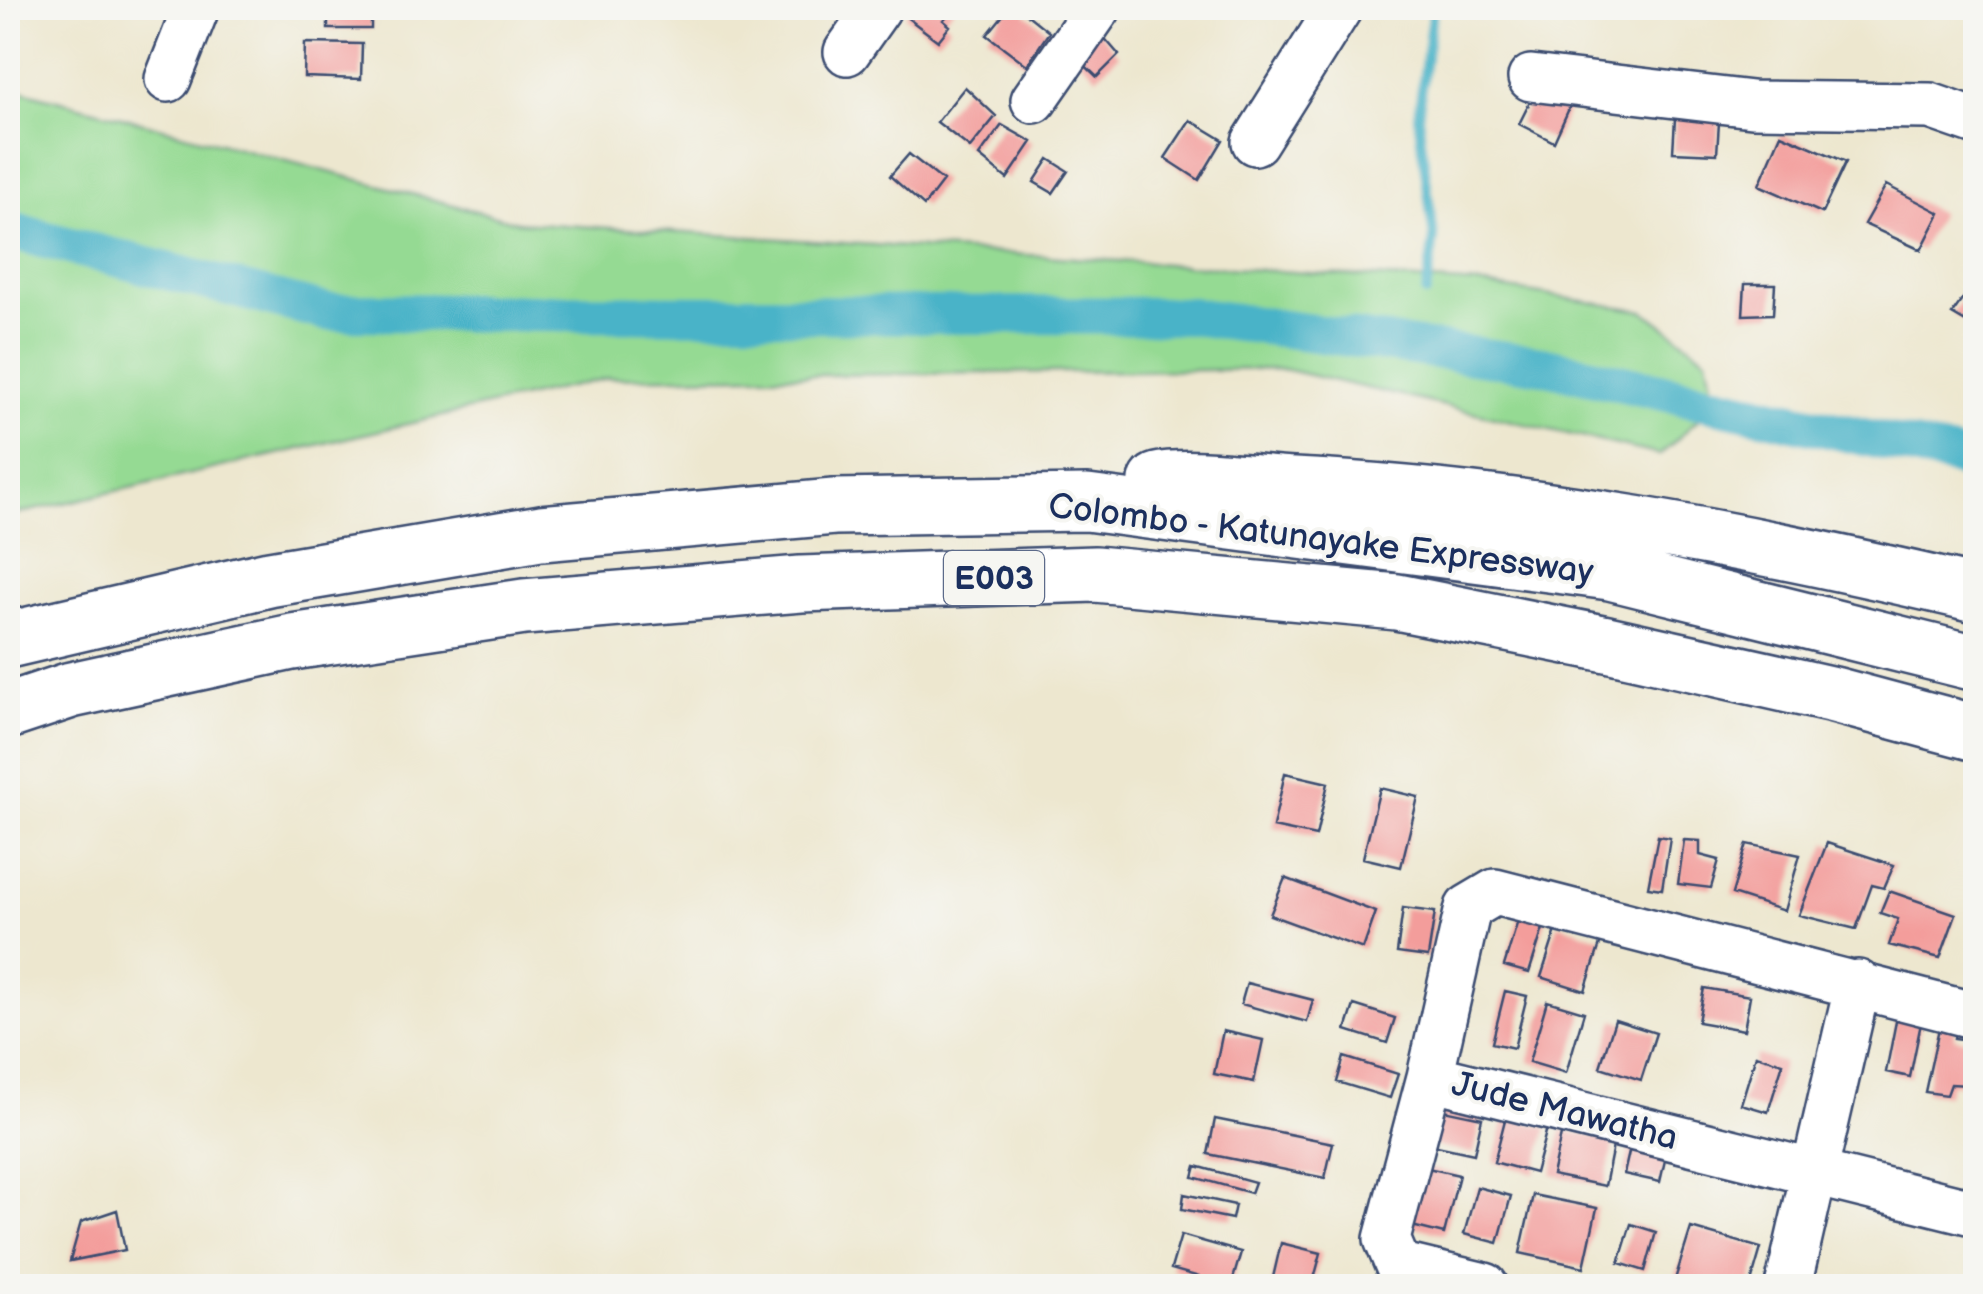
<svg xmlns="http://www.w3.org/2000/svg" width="1983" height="1294" viewBox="0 0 1983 1294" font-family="'Balsamiq Sans',sans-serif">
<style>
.green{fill:#95da93;stroke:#588478;stroke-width:2.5}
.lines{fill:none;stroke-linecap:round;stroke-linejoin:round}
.stream{stroke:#49b3c8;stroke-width:10}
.canal{stroke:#49b3c8;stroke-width:38}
.building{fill:#f39d9b}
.minor-casing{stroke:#3a4b6f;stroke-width:50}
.highway-casing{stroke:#3a4b6f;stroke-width:60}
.minor{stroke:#fff;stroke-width:45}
.highway{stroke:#fff;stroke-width:55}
.labels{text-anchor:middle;stroke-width:8;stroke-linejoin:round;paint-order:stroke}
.shield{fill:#f6f6f2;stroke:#5d6b8a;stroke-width:2.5}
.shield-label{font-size:32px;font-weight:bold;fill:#1b2f5e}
.street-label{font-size:35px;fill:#1b2f5e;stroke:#f6f6f2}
</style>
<rect width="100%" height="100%" fill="#f6f6f2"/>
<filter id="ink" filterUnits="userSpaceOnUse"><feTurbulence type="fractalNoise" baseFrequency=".01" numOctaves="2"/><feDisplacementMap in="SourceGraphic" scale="20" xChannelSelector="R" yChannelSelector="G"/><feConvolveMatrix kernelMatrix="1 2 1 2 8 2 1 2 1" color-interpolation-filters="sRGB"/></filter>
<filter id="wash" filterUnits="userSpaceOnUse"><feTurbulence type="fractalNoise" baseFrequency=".0048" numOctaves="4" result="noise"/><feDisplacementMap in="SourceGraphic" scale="40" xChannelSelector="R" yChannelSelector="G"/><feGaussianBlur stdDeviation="2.25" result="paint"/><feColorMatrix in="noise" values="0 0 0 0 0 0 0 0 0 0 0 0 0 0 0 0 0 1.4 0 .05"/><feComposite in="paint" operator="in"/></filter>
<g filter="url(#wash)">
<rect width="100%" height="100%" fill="#ede7cf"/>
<path class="green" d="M8 87 518 222 1478 284 1644 311 1707 358 1716 403 1660 455 1283 369 608 378 8 516Z"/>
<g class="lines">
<path class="stream" d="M1426 293 1434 238 1418 116 1433 8"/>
<path class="canal" d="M8 230 326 312 1192 316 1542 365 1976 462"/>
</g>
<g id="blocks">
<path class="building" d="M328 8H371V29H328Z
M912 8H955L943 20 950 26 938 41 905 16Z
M1009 8H1019L1049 32 1027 65 987 35Z
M1095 27 1119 55 1097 77 1073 54Z
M305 43 362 44 361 79 304 77Z
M965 87 996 116 970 148 937 122Z
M1535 92 1571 104 1554 142 1519 124Z
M1676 101 1720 106 1717 154 1673 152Z
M1190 120 1223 140 1199 180 1165 158Z
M1002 125 1032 142 1007 179 979 156Z
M1781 134 1846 162 1822 213 1759 185Z
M909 154 943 181 924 206 890 176Z
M1049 159 1068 171 1053 193 1034 182Z
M1886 185 1940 213 1921 250 1864 224Z
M1976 280V328L1952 314Z
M1745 284H1775L1773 314 1743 315Z
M1285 773 1328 783 1316 836 1273 827Z
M1380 788 1418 797 1401 867 1363 858Z
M1658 836 1670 838 1662 889 1648 887Z
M1684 840 1700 841V855L1719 860 1711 888 1678 884Z
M1827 843 1894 865 1884 888 1872 885 1856 929 1799 915Z
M1747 844 1800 855 1784 911 1732 894Z
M1285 878 1376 912 1363 949 1270 915Z
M1889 891 1956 914 1940 958 1889 945 1898 919 1880 913Z
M1403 908 1435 912 1428 957 1397 953Z
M1521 911 1546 919 1529 973 1504 966Z
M1558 924 1602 938 1585 991 1541 977Z
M1247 983 1313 1000 1307 1022 1241 1004Z
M1704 988 1750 996 1744 1030 1698 1022Z
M1505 991 1527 996 1514 1048 1492 1043Z
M1547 1001 1584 1012 1566 1073 1529 1062Z
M1354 1005 1395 1018 1387 1043 1346 1030Z
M1897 1016 1921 1023 1910 1077 1886 1072Z
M1941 1019 1956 1022 1954 1038 1976 1041 1968 1085 1951 1084 1947 1095 1925 1092Z
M1615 1020 1656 1033 1641 1080 1600 1067Z
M1223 1031 1263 1040 1254 1082 1214 1074Z
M1756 1055 1783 1063 1768 1112 1741 1104Z
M1344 1057 1398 1074 1390 1098 1337 1082Z
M1430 1107 1482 1118 1474 1154 1423 1143Z
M1506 1116 1547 1128 1535 1173 1494 1162Z
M1215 1119 1333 1143 1325 1178 1208 1154Z
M1562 1130 1614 1141 1605 1186 1552 1175Z
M1632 1139 1668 1147 1660 1182 1624 1174Z
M1414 1165 1459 1175 1444 1234 1400 1223Z
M1196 1166 1255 1182 1251 1193 1193 1177Z
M1477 1187 1511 1196 1498 1243 1464 1234Z
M1184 1194 1235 1205 1232 1219 1182 1209Z
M1533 1195 1597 1208 1584 1267 1520 1253Z
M117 1210 125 1250 70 1261 81 1222Z
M1631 1224 1656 1232 1645 1271 1619 1263Z
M1691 1228 1761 1248 1750 1286H1673Z
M1181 1235 1241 1252 1231 1286 1171 1269Z
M1281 1243 1321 1253 1312 1286H1271Z"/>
</g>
</g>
<g filter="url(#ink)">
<use href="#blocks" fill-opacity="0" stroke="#3a4b6f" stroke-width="2.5"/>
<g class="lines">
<g class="minor-casing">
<path id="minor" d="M847 52 878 8
M1531 78 1752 104 1930 106 1976 122
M168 79 196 8
M1034 100 1098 8
M1255 142 1339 8
M1430 1077 1468 908 1495 892 1976 1016
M1485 1286 1398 1265 1387 1239 1430 1077 1976 1213
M1788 1286 1858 983"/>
</g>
<g class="highway-casing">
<path id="highway" d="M1157 481C1187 474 1259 484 1293 486 1523 497 1752 541 1976 594
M8 640 269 579 541 533 834 507 1087 503 1610 572 1976 663
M8 711 71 690 292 642 524 607 801 584 1095 574 1397 602 1607 644 1834 695 1976 733"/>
</g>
<use href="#minor" class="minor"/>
<use href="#highway" class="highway"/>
</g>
</g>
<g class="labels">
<rect class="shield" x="944" y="551" width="100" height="54" rx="8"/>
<g class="shield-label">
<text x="994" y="589">E003</text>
</g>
<g class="street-label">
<text transform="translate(1321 538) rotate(7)" y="12">Colombo - Katunayake Expressway</text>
<text transform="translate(1565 1110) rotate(14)" y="12">Jude Mawatha</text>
</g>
</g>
<rect width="1983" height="1294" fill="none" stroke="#f6f6f2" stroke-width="40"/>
</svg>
